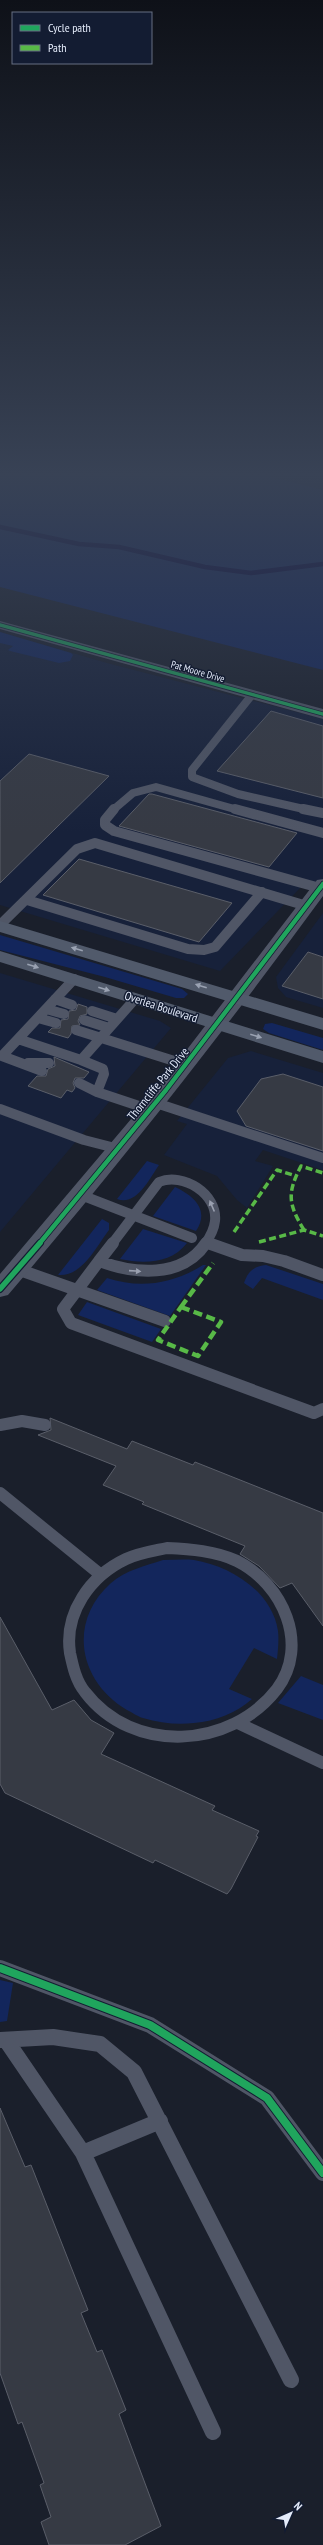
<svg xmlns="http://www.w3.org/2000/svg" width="323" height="2545" viewBox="0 0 323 2545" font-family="'PT Sans Narrow',sans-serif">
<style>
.built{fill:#17213a}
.green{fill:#13265c}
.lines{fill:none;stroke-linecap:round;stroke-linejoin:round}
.stream{stroke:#03033c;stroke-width:4.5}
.building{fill:#363a44;stroke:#5a5e69}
.service-far3{stroke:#505666;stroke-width:8}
.service-far2{stroke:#505666;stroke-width:10}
.service-far1{stroke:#505666;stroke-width:12}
.service{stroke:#505666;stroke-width:16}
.minor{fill:#505666;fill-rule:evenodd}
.tertiary{fill:#505666;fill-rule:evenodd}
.secondary{fill:#515a6b;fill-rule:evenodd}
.quiet-far1{stroke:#58b947;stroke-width:3.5;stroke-dasharray:7 3.5;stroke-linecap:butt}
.quiet{stroke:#58b947;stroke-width:4.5;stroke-dasharray:9 4.5;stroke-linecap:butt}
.cycleway-far3-casing{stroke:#131c32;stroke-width:5}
.cycleway-far2-casing{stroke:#131c32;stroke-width:6}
.cycleway-far1-casing{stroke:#131c32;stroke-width:8}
.cycleway-casing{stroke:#131c32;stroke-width:10}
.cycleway-far3{stroke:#20a55d;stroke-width:3.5}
.cycleway-far2{stroke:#20a55d;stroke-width:4.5}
.cycleway-far1{stroke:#20a55d;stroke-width:5.5}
.cycleway{stroke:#20a55d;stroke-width:8}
.oneway{fill:#9aa2b2}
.oneway2{fill:#9aa0b0}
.labels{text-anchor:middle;stroke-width:3;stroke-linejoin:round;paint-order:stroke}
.far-street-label{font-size:10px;fill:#e4ebfa;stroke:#131c32}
.street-label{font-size:12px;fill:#e4ebfa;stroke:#131c32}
</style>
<rect width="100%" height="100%" fill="#1a1f2b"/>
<path class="built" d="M269 476H323V490L312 487Z
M0 632 107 663 323 719V889L301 887 220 971 0 905Z
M323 913V1008L286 997 278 988 276 977Z
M0 973 160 1021 171 1028 0 1232Z
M251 1051 323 1073V1170L263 1150 255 1161 273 1166 247 1208 237 1200 217 1176 164 1155 187 1124 177 1121 228 1058Z"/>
<path class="green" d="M0 476H269L323 490V670L0 587Z
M0 632 71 653 73 655 70 661 59 663 10 651 8 650 13 646 0 643Z
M0 935 182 989 188 994 184 998H176L105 977 0 950Z
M272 1023 323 1038V1050L269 1033 263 1029 265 1024Z
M147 1161 159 1165C150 1178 136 1207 117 1199Z
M175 1187C194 1196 210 1210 196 1231L153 1216Z
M102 1219 109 1223V1230C96 1247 82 1277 58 1275Z
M143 1229 187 1243C171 1264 143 1264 120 1259Z
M203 1265H206L170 1316 97 1290 107 1278C140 1289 173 1284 203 1265Z
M266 1265 323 1284V1300L262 1278 253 1289 244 1283C248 1271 254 1266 266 1265Z
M87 1302 161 1329 152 1342 78 1315Z
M163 1560C173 1560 184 1559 194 1560 230 1566 272 1591 278 1631 279 1640 278 1650 277 1659L254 1648 229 1689 252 1699C236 1713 216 1721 194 1723 177 1725 160 1723 143 1718 138 1717 132 1712 127 1710 79 1682 67 1622 111 1583 126 1570 145 1566 163 1560Z
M301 1676 323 1685V1720L278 1703Z
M0 1980 13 1983 7 2021 0 2022Z"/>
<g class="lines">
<path class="stream" d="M0 527 79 544 119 547 205 567 251 573 323 564"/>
</g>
<path class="building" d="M271 711 323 726V798L217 771Z
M29 754 109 776 0 883V781Z
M149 794H152L297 833 269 867 119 826Z
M79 859 232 903 199 942 43 895Z
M308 952 323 957V999L282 986Z
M78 1004 87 1007V1014L80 1016 78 1021 80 1025 72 1026 71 1034 68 1038 48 1032 52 1028H60L61 1020 68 1019 69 1011 76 1010Z
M54 1057 89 1072 84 1078H75L73 1083 75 1088 72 1092 67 1090 61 1098 28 1086 37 1076H46L48 1069 55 1066Z
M283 1074 323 1087V1151L246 1126 237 1111 261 1079Z
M50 1418 127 1449 132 1441 193 1465 195 1462 323 1513V1626L292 1583 280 1588 259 1566 240 1554 245 1546 142 1504 144 1502 103 1485 116 1466 38 1435 51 1430Z
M0 1617 52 1710 74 1700 91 1720 114 1733 101 1754 215 1806 212 1810 259 1831 256 1836 258 1837 231 1889 227 1894 155 1860 153 1863 5 1793 0 1784Z
M0 2108 25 2167 31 2165 88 2310 81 2313 97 2352 102 2350 126 2410 119 2414 161 2526 125 2545H49L41 2522 51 2517 40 2485 44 2483 22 2422 18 2424 0 2373Z"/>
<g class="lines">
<path class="service-far3" d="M251 696 192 770V777L238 794 308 810
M113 810 133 793 156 787 238 810"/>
<path class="service-far2" d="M114 809 105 820V825L114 831 320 888
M235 809 323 833
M303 809 323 813
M27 900 188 949 204 950 215 947 262 892
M0 925 77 849 95 843 307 906
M74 979 18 1039 81 1060 135 999
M55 999 72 1005
M46 1009 64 1014
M92 1011 117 1019
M38 1018 56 1023
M84 1020 109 1028
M76 1030 187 1065
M18 1039 2 1056 42 1071
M81 1060 103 1069 104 1074 97 1092 151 1110
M28 1063H49
M79 1083 97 1092
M156 1103 323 1158
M0 1109 84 1140 119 1149
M81 1195 192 1238
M208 1243 210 1244
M112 1244 159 1182C183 1172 218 1194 215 1221 214 1230 210 1237 205 1244"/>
<path class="service-far1" d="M208 1243 242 1255 263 1256 284 1261 323 1275
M99 1261C134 1274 182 1279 206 1243
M99 1261 63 1309 71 1323 314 1413 323 1409
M99 1261 113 1243
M17 1269 165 1321
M0 1425 22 1421 45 1425
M0 1493 101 1575
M167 1548C190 1549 216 1551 237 1561 283 1584 310 1645 277 1689 231 1749 133 1755 85 1692 76 1681 73 1667 70 1653 64 1613 90 1576 126 1559 139 1553 153 1551 167 1548Z
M240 1724 323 1763"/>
<path class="service" d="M0 1968 150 2025 267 2098 323 2173
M0 2040 53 2037 100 2044 134 2072 291 2380
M6 2040 83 2153 213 2432
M83 2153 160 2121"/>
<path class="minor" d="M0 621 323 709V719L0 629Z"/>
<path class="tertiary" d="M323 879V896C223 1033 118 1166 8 1295L0 1297V1274L159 1086 317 880Z"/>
<path class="secondary" d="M0 921 323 1018V1030L0 932Z
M0 951 323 1051V1063L0 962Z"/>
<path class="quiet-far1" d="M304 1230C288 1204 287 1193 301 1166L323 1173
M234 1232 277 1170 296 1176
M259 1242 304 1230 323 1236"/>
<path class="quiet" d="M181 1307 221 1322 198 1356 158 1340Z
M181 1307 213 1263"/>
<g class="cycleway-far3-casing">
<path id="cycleway-far3" d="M0 625 323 714"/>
</g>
<g class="cycleway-far2-casing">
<path id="cycleway-far2" d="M39 1244 166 1090 323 884"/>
</g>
<g class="cycleway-far1-casing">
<path id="cycleway-far1" d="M0 1289 40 1243"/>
</g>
<g class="cycleway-casing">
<path id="cycleway" d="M0 1968 150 2025 267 2098 323 2173"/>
</g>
<use href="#cycleway-far3" class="cycleway-far3"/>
<use href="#cycleway-far2" class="cycleway-far2"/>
<use href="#cycleway-far1" class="cycleway-far1"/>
<use href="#cycleway" class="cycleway"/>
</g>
<defs><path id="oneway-solid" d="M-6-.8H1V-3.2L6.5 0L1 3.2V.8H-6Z"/></defs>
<g class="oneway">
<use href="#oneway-solid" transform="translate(77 949) rotate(-164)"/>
<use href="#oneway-solid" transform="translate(33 966) rotate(18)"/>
<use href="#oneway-solid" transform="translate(201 986) rotate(-163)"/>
<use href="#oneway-solid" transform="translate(104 989) rotate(18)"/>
<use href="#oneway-solid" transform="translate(256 1036) rotate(17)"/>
</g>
<g class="oneway2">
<use href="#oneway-solid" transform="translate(212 1206) rotate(-113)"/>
<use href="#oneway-solid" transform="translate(135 1271) rotate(4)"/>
</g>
<linearGradient id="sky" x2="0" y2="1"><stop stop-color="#0e1118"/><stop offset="0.57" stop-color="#384255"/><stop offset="1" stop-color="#384255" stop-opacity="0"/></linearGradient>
<rect width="323" height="832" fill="url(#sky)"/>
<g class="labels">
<g class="far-street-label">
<text transform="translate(198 671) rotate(16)" y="4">Pat Moore Drive</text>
</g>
<g class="street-label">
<text transform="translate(161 1007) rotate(18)" y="4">Overlea Boulevard</text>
<text transform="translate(158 1084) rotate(-51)" y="4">Thorncliffe Park Drive</text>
</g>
</g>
<rect x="12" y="12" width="140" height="52" fill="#131c32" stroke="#676f82"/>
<rect x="20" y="25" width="20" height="6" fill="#20a55d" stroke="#676f82"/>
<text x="48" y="32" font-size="12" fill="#e4ebfa">Cycle path</text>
<rect x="20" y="45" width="20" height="6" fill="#58b947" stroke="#676f82"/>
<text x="48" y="52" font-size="12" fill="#e4ebfa">Path</text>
<g transform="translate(291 2513) rotate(45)" stroke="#131c32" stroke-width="3" paint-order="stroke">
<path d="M0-3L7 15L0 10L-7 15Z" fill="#e4ebfa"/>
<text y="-6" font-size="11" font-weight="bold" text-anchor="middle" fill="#e4ebfa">N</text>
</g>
</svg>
